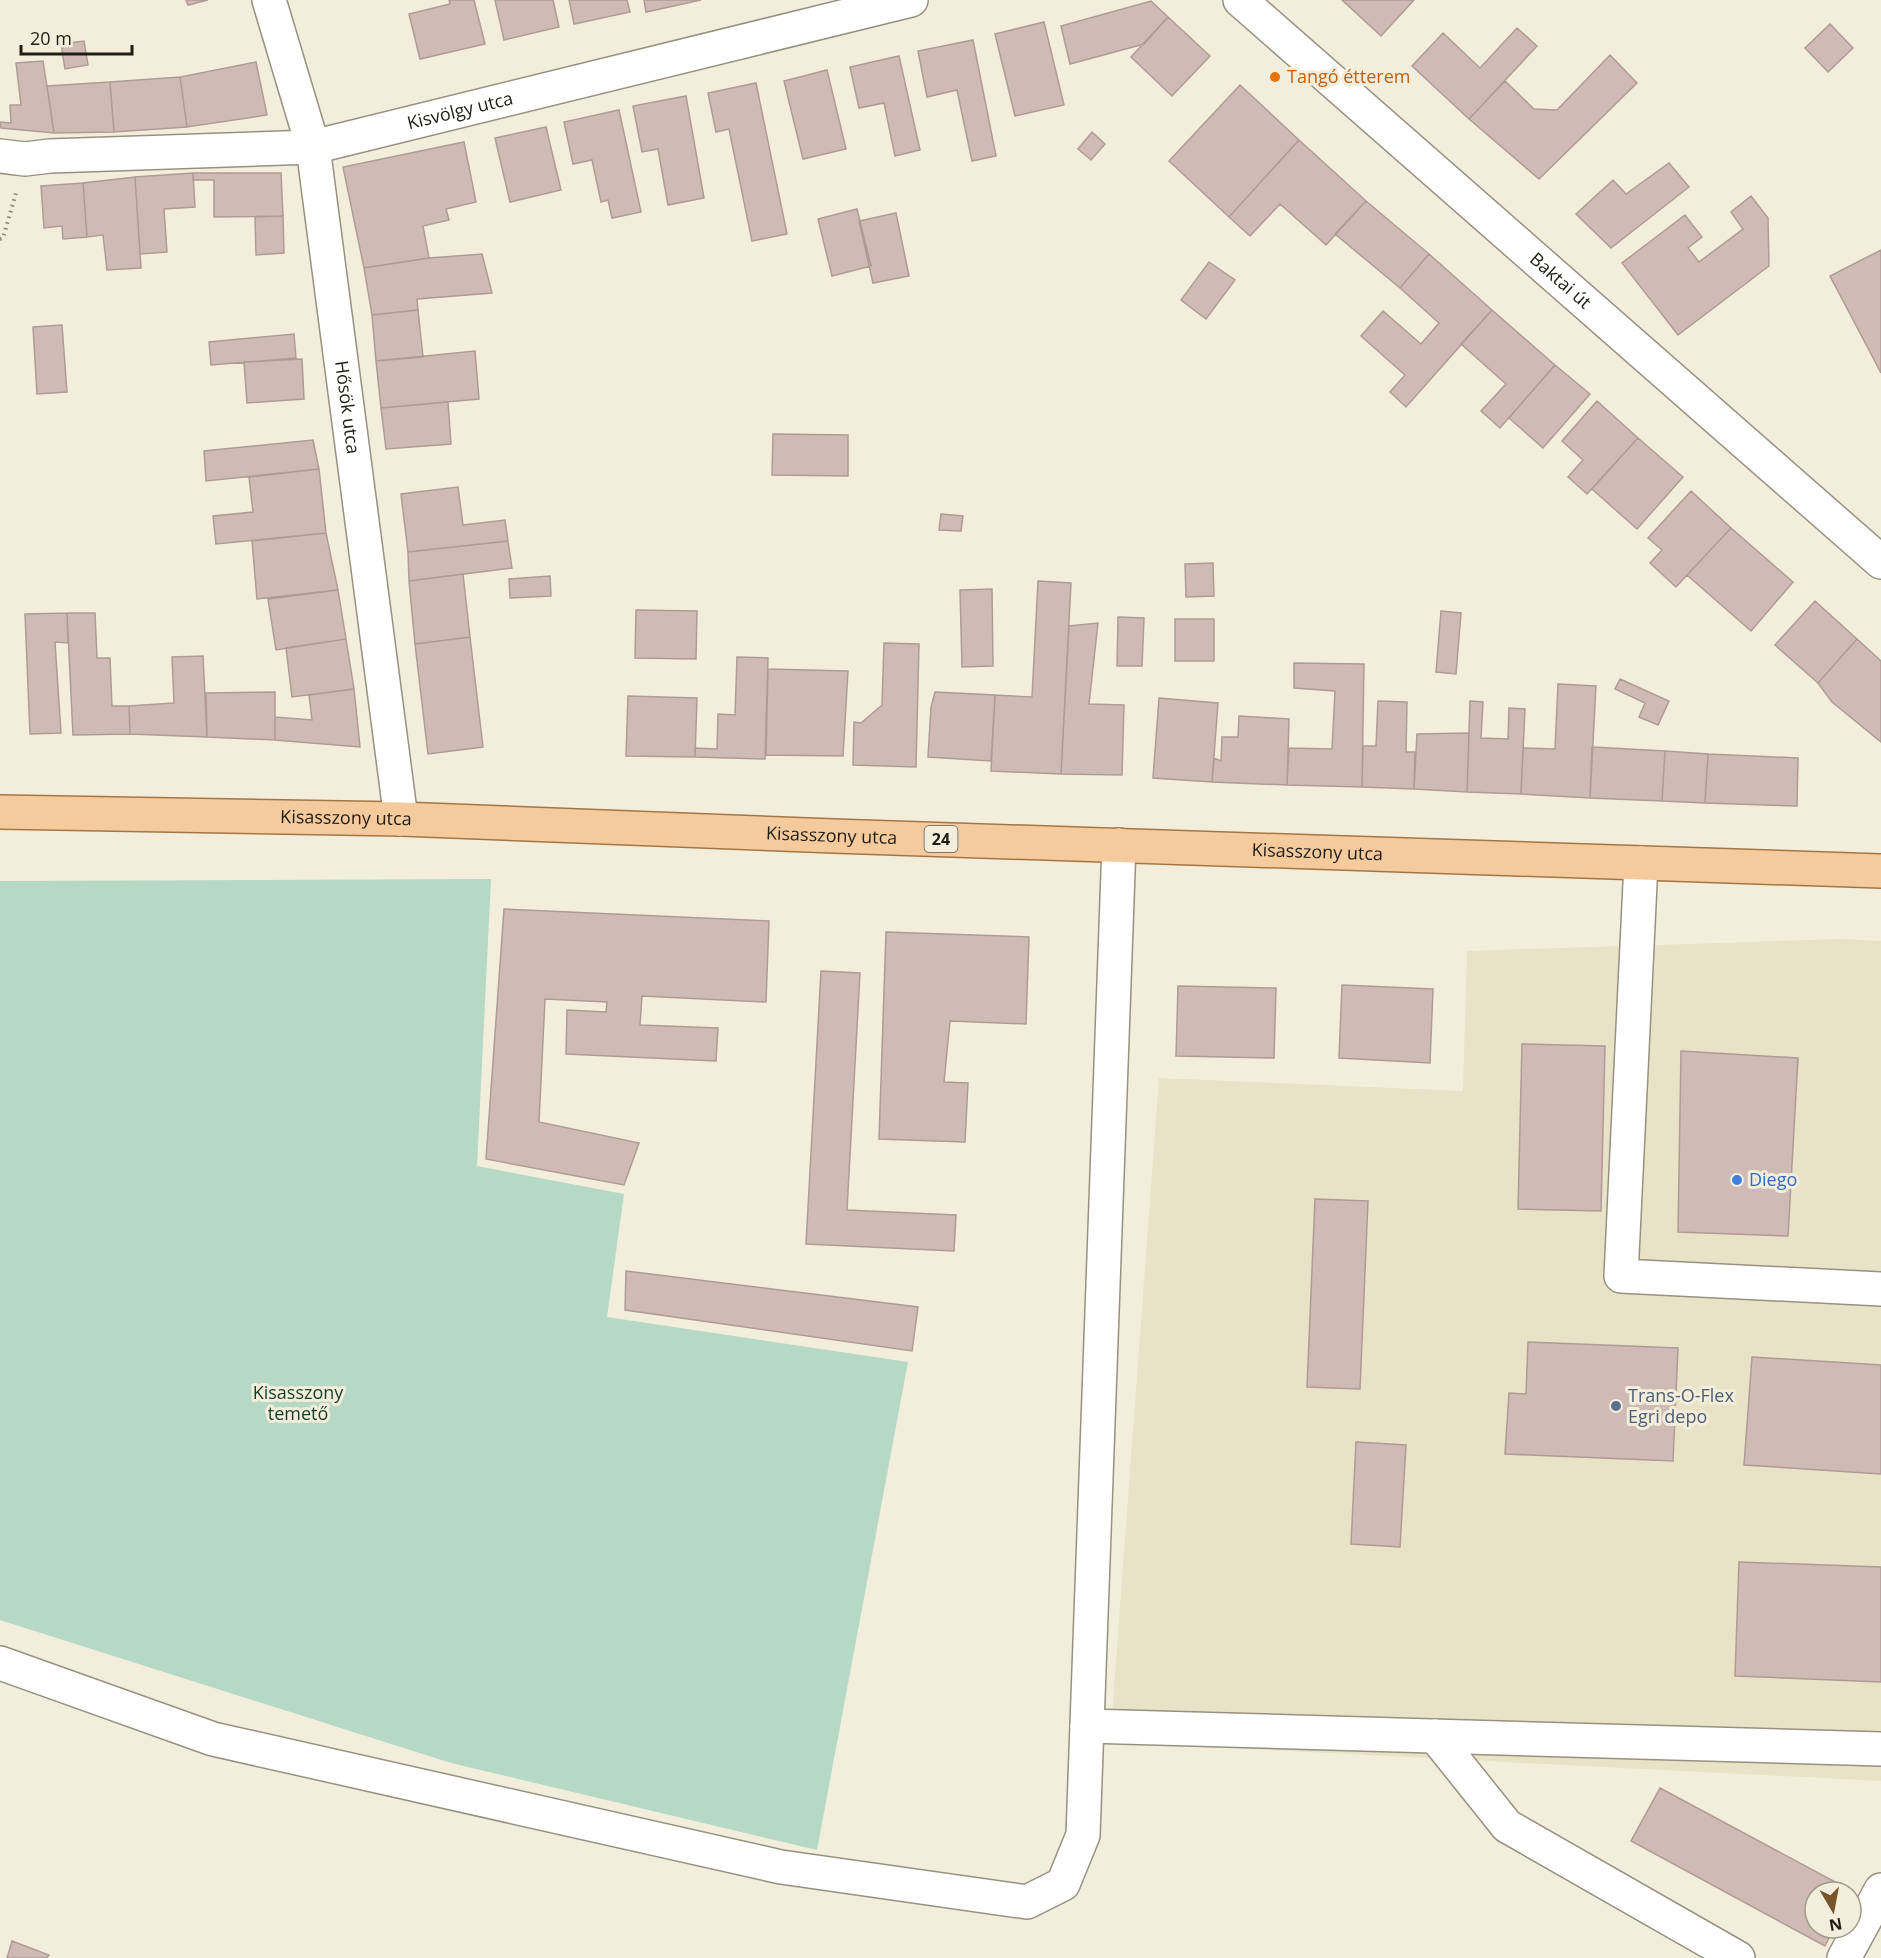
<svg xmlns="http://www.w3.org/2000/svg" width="1881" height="1958" viewBox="0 0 1881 1958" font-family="'Open Sans',sans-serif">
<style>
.built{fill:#e8e2c7}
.green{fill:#b5d9c5}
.building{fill:#d0bab5;stroke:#af9b95;stroke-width:1.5}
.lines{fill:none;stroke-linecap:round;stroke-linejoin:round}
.minor-casing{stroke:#969180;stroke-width:36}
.major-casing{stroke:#a57644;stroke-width:36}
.path{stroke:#898679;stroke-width:4;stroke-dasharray:1.5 4.5;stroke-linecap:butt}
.minor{stroke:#fff;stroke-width:33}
.major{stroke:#f5ca9d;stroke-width:33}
.food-dot{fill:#e8710a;stroke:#f3eedb;stroke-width:2}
.shop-dot{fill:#3f7fe0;stroke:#f3eedb;stroke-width:2}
.service-dot{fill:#5c6f8a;stroke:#f3eedb;stroke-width:2}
.labels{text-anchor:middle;stroke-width:6;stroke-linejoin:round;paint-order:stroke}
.shield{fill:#f3eedb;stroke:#5e5c51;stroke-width:1.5}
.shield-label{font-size:16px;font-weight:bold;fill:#1e1d16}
.food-label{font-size:18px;fill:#c56008;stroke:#f3eedb;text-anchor:start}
.street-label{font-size:18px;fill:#1e1d16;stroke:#f3eedb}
.shop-label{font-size:18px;fill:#366cbe;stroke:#f3eedb;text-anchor:start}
.park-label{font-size:18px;fill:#143e2b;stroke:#f3eedb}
.service-label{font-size:18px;fill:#4e5e75;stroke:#f3eedb;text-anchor:start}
</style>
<rect width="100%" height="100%" fill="#f3eedb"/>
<path class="built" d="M1843 939 1881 941V1781L1110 1742 1159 1078 1463 1091 1467 951Z"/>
<path class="green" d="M491 879 477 1166 624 1194 607 1317 908 1362 817 1850 451 1763 0 1620V881Z"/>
<path class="building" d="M186 0H208L188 5Z
M449 0H474L485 44 420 59 409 14 450 4Z
M495 0H553L559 27 504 40Z
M569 0H627L630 12 574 24Z
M644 0H701L646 12Z
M1342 0H1414L1381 36Z
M1151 1 1168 17 1144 44 1070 64 1061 26Z
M1168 17 1210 56 1172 96 1131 57Z
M1044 22 1064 105 1015 116 995 34Z
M1830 24 1853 48 1828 72 1805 48Z
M1517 28 1537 46 1469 119 1412 66 1443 33 1480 68Z
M973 40 996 156 972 161 957 90 927 97 918 51Z
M84 41 88 65 65 69 61 44Z
M1610 55 1637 83 1539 179 1469 119 1505 81 1534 109 1557 110Z
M899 56 920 150 895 156 884 103 859 108 850 67Z
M43 61 54 133 1 128 0 122 11 123 10 105H21L16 63Z
M256 62 267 115 187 127 180 77Z
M827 70 846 149 803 159 784 81Z
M180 77 187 127 114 132 110 82Z
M110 82 114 132 54 133 47 86Z
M756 83 787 234 752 241 729 129 716 132 708 93Z
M1240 85 1299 140 1229 217 1169 161Z
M686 96 704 198 668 205 658 149 642 152 633 106Z
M619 110 641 212 612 218 608 200 601 202 592 160 573 164 564 122Z
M546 127 561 190 510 202 495 138Z
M1092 132 1105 144 1091 160 1078 149Z
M1299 140 1366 201 1326 245 1280 204 1250 236 1229 217Z
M464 142 476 202 446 209 449 220 423 226 429 258 364 268 343 167Z
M1669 163 1689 187 1611 248 1576 214 1613 180 1626 194Z
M193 173 195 207 164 209 167 252 140 254 135 177Z
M193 173H281L283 216 214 217V180H193Z
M135 177 141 268 107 270 103 235 87 237 83 183Z
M83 183 87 237 63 239 62 226 44 228 41 186Z
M1751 196 1768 218 1769 266 1678 335 1622 263 1685 215 1702 237 1688 248 1699 262 1743 229 1731 212Z
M1366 201 1429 254 1400 288 1335 234Z
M857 209 871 266 832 276 818 219Z
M896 213 909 276 873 283 859 221Z
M283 216 284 253 256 255 255 217Z
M1881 250V373L1830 276Z
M482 254 492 293 417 299 418 310 372 315 364 268 429 258Z
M1429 254 1492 310 1406 407 1390 392 1405 375 1361 336 1383 311 1421 344 1439 323 1400 288Z
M1209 262 1235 280 1206 319 1181 300Z
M418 310 423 357 376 361 372 315Z
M1492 310 1555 365 1500 428 1481 411 1506 384 1461 344Z
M62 325 67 392 37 394 33 327Z
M294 334 296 358 211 365 209 342Z
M475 351 479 399 381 408 376 361Z
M302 359 304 399 247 403 244 362Z
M1555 365 1590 394 1543 448 1509 418Z
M1597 401 1638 438 1587 494 1568 477 1583 460 1562 441Z
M448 402 451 444 386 449 381 408Z
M773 434 848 435V476L772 475Z
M1638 438 1683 477 1637 529 1592 489Z
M313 440 319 469 206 481 204 451Z
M319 469 326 533 216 544 213 516 253 512 249 477Z
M458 487 463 525 505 520 508 541 408 552 401 494Z
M1691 491 1731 528 1676 587 1650 563 1662 550 1648 538Z
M941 514 963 516 961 531 939 530Z
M1731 528 1793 582 1751 631 1687 575Z
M326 533 338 590 257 599 252 541Z
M508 541 512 568 409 581 408 552Z
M1213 563 1214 596 1186 597 1185 564Z
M463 574 470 637 415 644 409 581Z
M550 576 551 596 510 598 509 579Z
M1038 581 1071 583 1061 774 991 771 995 695 1032 697Z
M992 589 993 666 962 667 960 590Z
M338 590 346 639 276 650 268 599Z
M1815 601 1857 639 1818 683 1775 645Z
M636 610 697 611 696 659 635 658Z
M1441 611 1461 613 1456 674 1436 672Z
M67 613 68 643 55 642 61 733 30 734 25 614Z
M67 613H95L97 658H110L112 706H129L130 734 73 735Z
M1118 617 1144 618 1142 666H1117Z
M1175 619H1214V661H1175Z
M1098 623 1089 704 1124 705 1122 775 1061 774 1069 626Z
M470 637 483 747 428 754 415 644Z
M346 639 354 689 292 697 286 648Z
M1857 639 1881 661V742L1832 702 1818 683Z
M884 643 919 644 916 767 853 765 854 722 861 723 882 705Z
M203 656 207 737 130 734 129 706 174 703 172 657Z
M737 657 768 658 765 759 695 757V748L717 749 718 714 735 715Z
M1294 663 1364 664 1362 787 1287 785 1289 748 1332 749 1335 691 1294 688Z
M768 669 848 671 843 756 766 755Z
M1620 679 1669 701 1658 725 1639 717 1645 703 1615 689Z
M1558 684 1596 686 1590 798 1521 794 1523 748 1555 749Z
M354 689 360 747 275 740V717L312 720 309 695Z
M275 692V740L207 737 206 693Z
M935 692 995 695 991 761 928 757 931 707Z
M628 696 697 698 695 757 626 756Z
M1159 698 1218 703 1212 782 1153 778Z
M1378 701 1407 702 1406 752H1415L1414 789 1362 787 1363 746H1376Z
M1470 701 1483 702 1481 738 1508 739 1509 708 1525 709 1521 794 1467 792Z
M1239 716 1289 719 1287 785 1212 782 1214 758 1221 761 1222 737H1238Z
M1469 733 1467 792 1414 789 1417 734Z
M1592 747 1665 751 1662 801 1590 798Z
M1665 751 1708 754 1705 803 1662 801Z
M1708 754 1798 758 1797 806 1705 803Z
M504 909 769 921 766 1002 642 996 640 1025 718 1028 716 1061 566 1054 567 1010 606 1012 607 1002 545 999 539 1122 639 1143 624 1185 486 1159Z
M886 932 1029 937 1026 1024 950 1021 944 1082 968 1083 965 1142 879 1139Z
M821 971 860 973 847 1210 956 1215 954 1251 806 1244Z
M1342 985 1433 989 1430 1063 1339 1058Z
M1178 986 1276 988 1274 1058 1176 1056Z
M1522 1044 1605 1046 1601 1211 1518 1209Z
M1681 1051 1798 1058 1788 1236 1678 1232Z
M1315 1199 1368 1201 1360 1389 1307 1387Z
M626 1271 918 1307 912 1351 625 1310Z
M1528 1342 1678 1348 1673 1461 1505 1454 1509 1393 1526 1394Z
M1752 1357 1881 1365V1474L1744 1465Z
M1356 1442 1406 1445 1400 1547 1351 1544Z
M1739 1562 1881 1567V1682L1735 1676Z
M1660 1788 1854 1892 1851 1897V1892H1815V1928H1834L1825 1946 1631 1841Z
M12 1941 49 1955 47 1958H7Z"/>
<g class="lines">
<g class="minor-casing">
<g id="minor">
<path id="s1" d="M269 0 313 147 401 819"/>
<path id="s2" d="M1240 0 1881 562"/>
<path id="s3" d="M0 156 25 159 50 156 313 147 911 0"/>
<path d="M1641 863 1621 1276 1881 1289"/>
<path d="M0 1663 213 1739 781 1867 1027 1902 1063 1884 1083 1835 1119 845"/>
<path d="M1087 1726 1881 1749"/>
<path d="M1435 1736 1507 1826 1738 1958"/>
<path d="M1844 1958 1881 1890"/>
</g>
</g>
<g class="major-casing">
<g id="major">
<path id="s4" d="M0 812 401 819 834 836 1881 871"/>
</g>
</g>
<path class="path" d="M0 239 3 238 16 193"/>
<use href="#minor" class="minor"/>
<use href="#major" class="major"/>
</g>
<circle class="food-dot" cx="1275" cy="77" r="6"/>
<circle class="shop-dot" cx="1737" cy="1180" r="6"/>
<circle class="service-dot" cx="1616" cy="1406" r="6"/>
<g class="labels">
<rect class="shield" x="924.5" y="826" width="33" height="26" rx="4.5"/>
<g class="shield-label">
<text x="941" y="845">24</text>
</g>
<g class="food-label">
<text x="1287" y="83">Tangó étterem</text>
</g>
<g class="street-label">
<text dy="6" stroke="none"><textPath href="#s3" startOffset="465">Kisvölgy utca</textPath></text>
<text dy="6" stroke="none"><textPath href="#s2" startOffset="426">Baktai út</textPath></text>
<text dy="6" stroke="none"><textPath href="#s1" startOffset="416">Hősök utca</textPath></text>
<text dy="6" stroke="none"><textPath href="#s4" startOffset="346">Kisasszony utca</textPath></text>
<text dy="6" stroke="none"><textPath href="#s4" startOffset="832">Kisasszony utca</textPath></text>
<text dy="6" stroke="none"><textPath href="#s4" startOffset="1318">Kisasszony utca</textPath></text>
</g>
<g class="shop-label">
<text x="1749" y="1186">Diego</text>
</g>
<g class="park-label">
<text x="298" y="1399">Kisasszony<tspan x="298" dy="21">temető</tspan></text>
</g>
<g class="service-label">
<text x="1628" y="1402">Trans-O-Flex<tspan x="1628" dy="21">Egri depo</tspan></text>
</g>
</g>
<g transform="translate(1833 1910) rotate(170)"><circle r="28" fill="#f3eedb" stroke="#9e9a8c" stroke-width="1.5"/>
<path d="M0-4.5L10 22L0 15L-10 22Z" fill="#76552c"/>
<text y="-9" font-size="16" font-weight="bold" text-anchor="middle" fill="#1e1d16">N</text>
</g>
<path d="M21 45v9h111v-9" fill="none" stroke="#1e1d16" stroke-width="3"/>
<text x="30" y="45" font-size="18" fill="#1e1d16" stroke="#f3eedb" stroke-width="4.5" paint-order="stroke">20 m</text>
</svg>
